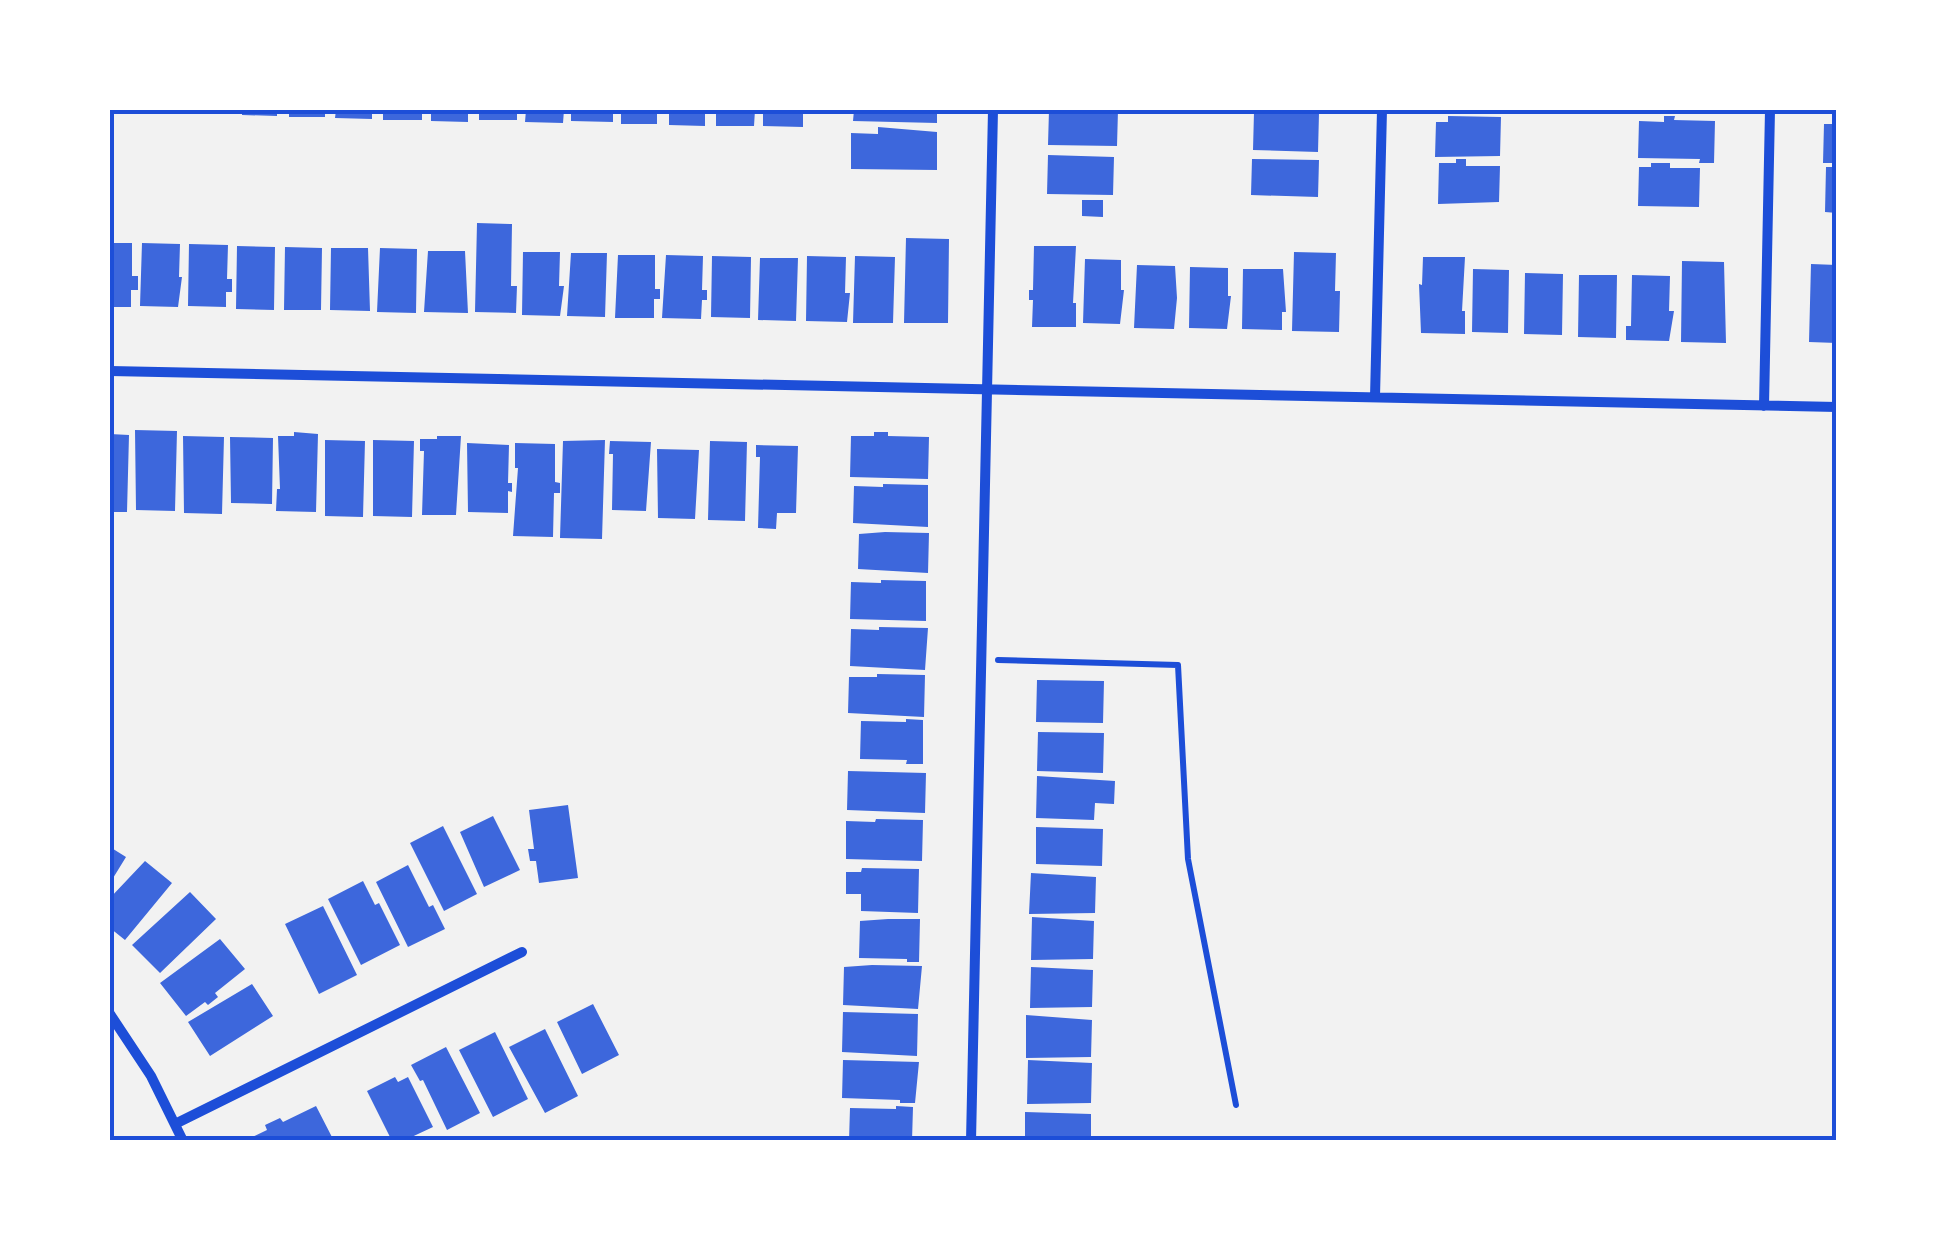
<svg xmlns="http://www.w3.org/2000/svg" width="1947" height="1251" viewBox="0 0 1947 1251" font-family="'Nunito Sans',sans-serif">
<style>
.building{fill:#3d67dc}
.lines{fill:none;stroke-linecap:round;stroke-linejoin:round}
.path{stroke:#1d4ed8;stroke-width:6}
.minor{stroke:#1d4ed8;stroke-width:10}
.neatline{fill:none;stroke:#1d4ed8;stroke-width:4}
</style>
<rect width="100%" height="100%" fill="#f2f2f2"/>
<path class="building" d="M242 110H277V116L242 115Z
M289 110H325V117H289Z
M336 110H372V119L335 118Z
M383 110H422V120H383Z
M431 110H468V122L431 121Z
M479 110H517V120H479Z
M526 110H564L563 123 525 122Z
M571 110H613V122L571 121Z
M621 110H657V124H621Z
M669 110H705V126L669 125Z
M716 110H755L754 126H716Z
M763 110H803V127L763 126Z
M854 110H937V123L853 121Z
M1049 110H1118L1117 146 1048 145Z
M1254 112 1319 113 1318 152 1253 150Z
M1448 116 1501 117 1500 156 1435 157 1436 122H1448Z
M1664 116H1675L1674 120 1715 121 1714 163H1699L1700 159 1638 158 1639 121 1664 122Z
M1824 124H1837V163H1823Z
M878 127 937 132V170L851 169V133L878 134Z
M1048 155 1114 157 1113 195 1047 194Z
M1252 159 1319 160 1318 197 1251 195Z
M1456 159H1466V166H1500L1499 202 1438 204 1439 163H1456Z
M1651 163H1670V168H1700L1699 207 1638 206 1639 167H1651Z
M1826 167H1837V213L1825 212Z
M1082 200H1103V217L1082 216Z
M477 223 512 224 511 286H517L516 313 475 312Z
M906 238 949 239 948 323H904Z
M110 243H132V276H138V290H131V307H110Z
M142 243 180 244 179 277H182L178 307 140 306Z
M189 244 228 245 227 279H232V292H226V307L188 306Z
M237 246 275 247 274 310 236 309Z
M1034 246H1076L1073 303H1076V327H1032L1033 300H1029V290H1033Z
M285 247 322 248 321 310H284Z
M331 248H368L370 311 330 310Z
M380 248 417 249 416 313 377 312Z
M428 251H465L468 313 424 312Z
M523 252H560L559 286H564L560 316 522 315Z
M1294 252 1336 253 1335 291H1340L1339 332 1292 331Z
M571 253H607L605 317 567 316Z
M618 255H655V289H660V299H654V318H615Z
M666 255 703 256 702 290H707V300H702L701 319 662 318Z
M712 256 751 257 750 318 711 317Z
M807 256 846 257 845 293H850L847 322 806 321Z
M855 256 895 257 893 323H853Z
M1423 257H1465L1462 311H1465V334L1421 333 1419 284 1422 285Z
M760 258H798L796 321 758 320Z
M1085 259 1121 260V290H1124L1120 324 1083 323Z
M1682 261 1724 262 1726 343 1681 342Z
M1811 264 1837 265V343L1809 342Z
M1137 265 1175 266 1177 298 1174 329 1134 328Z
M1190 267 1228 268V296H1231L1227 329 1189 328Z
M1243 269H1283L1286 312H1282V330L1242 329Z
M1473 269 1509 270 1508 333 1472 332Z
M1525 273 1563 274 1562 335 1524 334Z
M1579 275H1617L1616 338 1578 337Z
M1632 275 1670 276 1669 311H1674L1669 341 1626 340V326H1631Z
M135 430 177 431 175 511 136 510Z
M294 432 318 434 316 512 276 511 277 489H280L278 436H294Z
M874 432H888V436L929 437 928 479 850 477 851 436H874Z
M110 434 129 435 127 512H110Z
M183 436 224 437 222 514 184 513Z
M437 436H461L456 515H422L424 451H420V439H437Z
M230 437 273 438 272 504 231 503Z
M325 440 365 441 363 517 325 516Z
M373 440 414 441 412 517 373 516Z
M605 440 602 539 560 538 563 441Z
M610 441 651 442 646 511 612 510 613 454H609Z
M710 441 747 442 745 521 708 520Z
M467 443 509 445 508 483H512V492L508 491V513L468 512Z
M515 443 555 444V482L560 483V493H554L553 537 513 536 518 468H515Z
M756 445 798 446 796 513H777L776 529 758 528 760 457H756Z
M657 449 699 450 695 519 658 518Z
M883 484 928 485V527L853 523 854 486 883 487Z
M885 532 929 533 928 573 858 569 859 534Z
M881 580 926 581V621L850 619 851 582 881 583Z
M879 627 928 628 925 670 850 666 851 629 879 630Z
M877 674 925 675 924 717 848 713 849 677H877Z
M1037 680 1104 681 1103 723 1036 722Z
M906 719 923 720V764H906L907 760 860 759 861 721 906 722Z
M1038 732 1104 733 1103 773 1037 771Z
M848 771 926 773 925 813 847 810Z
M1037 776 1115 781 1114 804 1095 803 1094 820 1036 818Z
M568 805 578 878 539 883 536 861H530L528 849H534L529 810Z
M493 816 520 870 484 887 460 832Z
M876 819 923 820 922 861 846 859V821L875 822Z
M443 826 477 894 444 911 410 843Z
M1036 827 1103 829 1102 866 1036 864Z
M110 847 126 857 110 883Z
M145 861 172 883 125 940 110 928V898Z
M408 865 429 907 433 905 445 929 408 947 376 882Z
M862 868 919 869 918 913 861 911V894H846V872H861Z
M1031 873 1096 877 1095 913 1029 914Z
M363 881 375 905 379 903 400 945 361 965 328 899Z
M190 892 216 919 160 973 132 945Z
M323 906 357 975 319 994 285 924Z
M1032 917 1094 921 1093 959 1031 960Z
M888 919H920L919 962H907V959L859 958 860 921Z
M220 939 245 969 215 993 218 997 208 1005 205 1002 186 1016 160 983Z
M872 965 922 966 918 1009 843 1005 844 967Z
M1031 967 1093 970 1092 1007 1030 1008Z
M252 984 273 1016 210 1056 188 1022Z
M593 1004 619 1055 582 1074 557 1022Z
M843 1012 918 1014 917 1056 842 1052Z
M1026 1015 1092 1020 1091 1057 1026 1058Z
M545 1029 578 1096 545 1113 509 1047Z
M495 1032 528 1099 493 1117 459 1050Z
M446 1047 480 1113 447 1130 423 1080 420 1081 411 1065Z
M843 1060 919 1062 915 1103H900V1100L842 1098Z
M1028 1060 1092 1063 1091 1103 1027 1104Z
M395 1077 398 1082 408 1077 433 1127 403 1141H392L367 1091Z
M316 1106 334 1141H244L267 1130 265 1125 280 1118 283 1122Z
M896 1106 913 1107 912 1141H849L850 1108 896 1109Z
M1025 1112 1091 1114V1141H1025Z"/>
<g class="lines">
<path class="path" d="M998 660 1178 665 1188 859 1236 1105"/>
<path class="minor" d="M110 371 1837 407
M1375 397 1382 110
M1764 406 1770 110
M110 1014 151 1076 183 1141
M175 1124 522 952
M971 1141 993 110"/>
</g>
<rect width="1947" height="1251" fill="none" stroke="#ffffff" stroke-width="225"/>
<rect x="112" y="112" width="1722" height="1026" class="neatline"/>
</svg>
